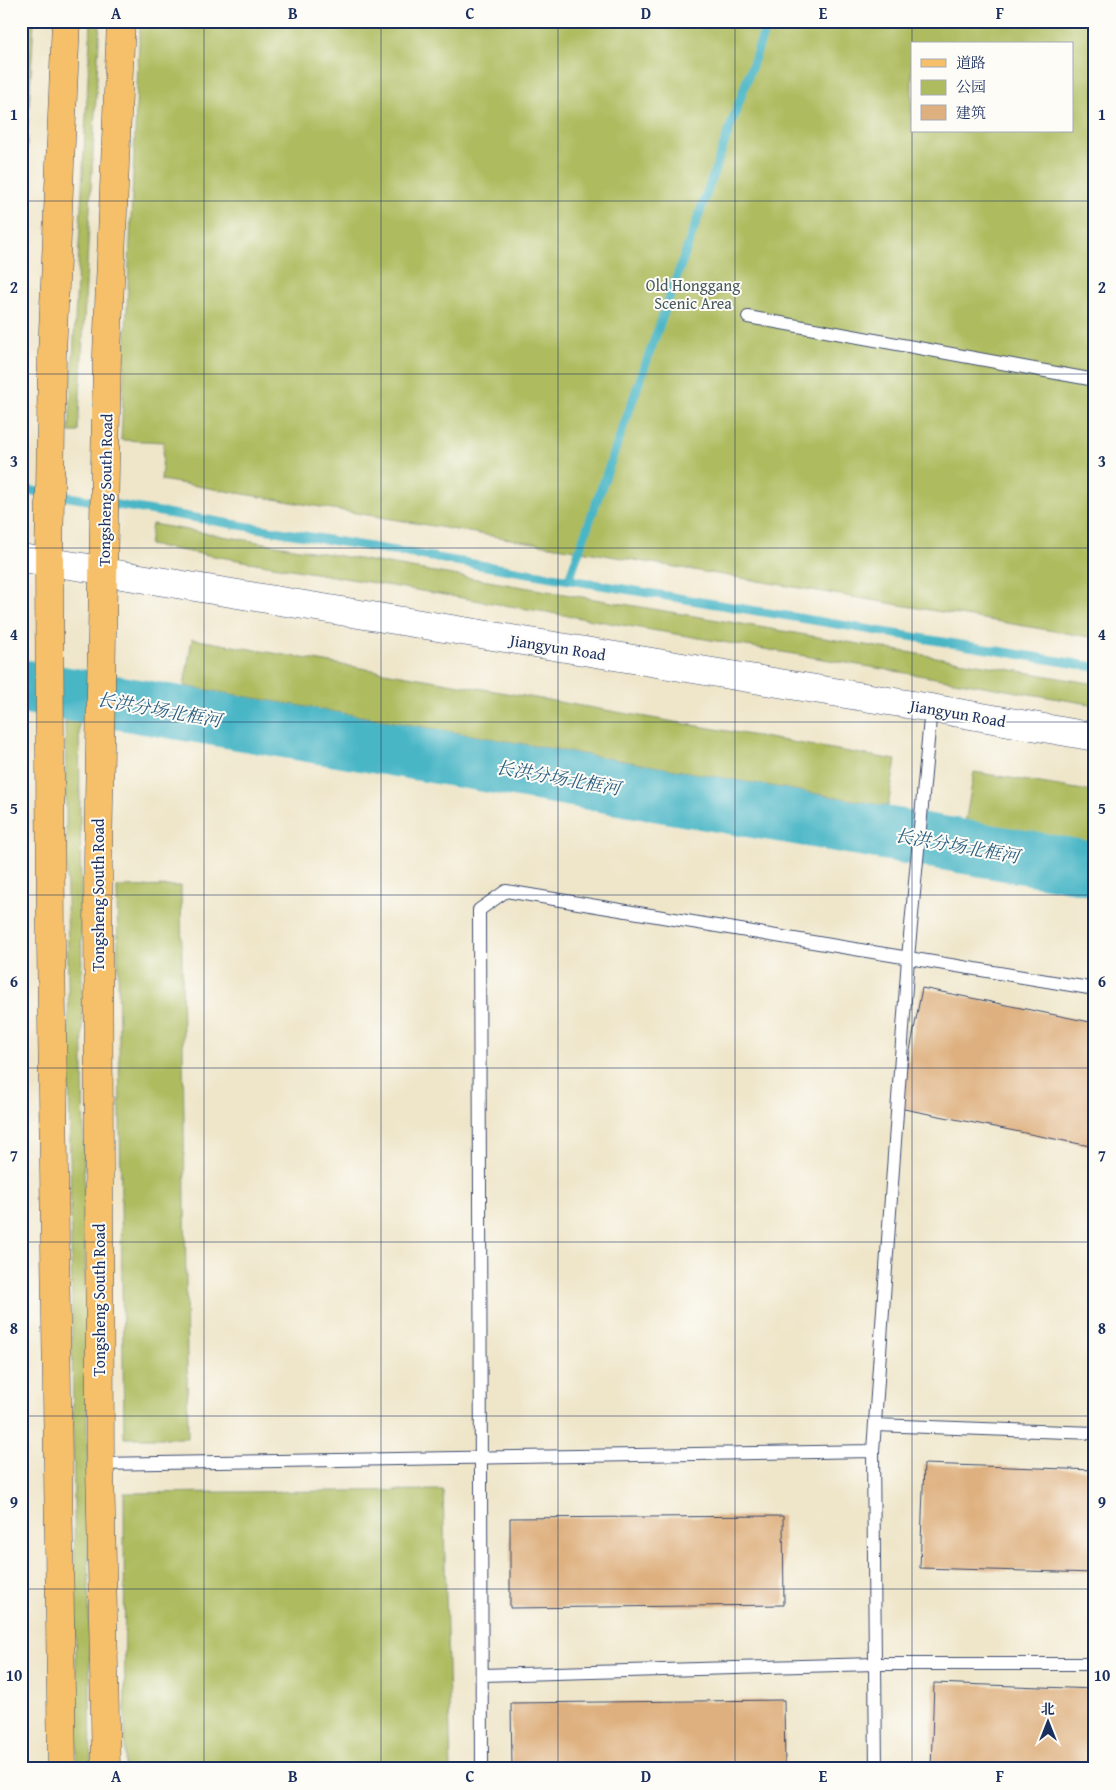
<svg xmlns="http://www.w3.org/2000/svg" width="1116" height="1790" viewBox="0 0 1116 1790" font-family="'Gentium Book Plus','Noto Serif SC',serif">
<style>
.green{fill:#aebc5f;stroke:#64765e;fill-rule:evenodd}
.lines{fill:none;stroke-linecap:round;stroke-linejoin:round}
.stream{stroke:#4ab6c6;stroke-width:9}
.river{stroke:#4ab6c6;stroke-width:54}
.building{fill:#deb07f}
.service-casing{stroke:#3b4a6e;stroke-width:14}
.tertiary-casing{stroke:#3b4a6e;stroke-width:29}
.primary-casing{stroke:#3b4a6e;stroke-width:29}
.service{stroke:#fff;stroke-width:12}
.tertiary{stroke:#fff;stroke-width:28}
.primary{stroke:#f6c06b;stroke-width:28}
.grid{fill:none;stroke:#1b2f5e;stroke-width:1;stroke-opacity:0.55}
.labels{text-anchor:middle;stroke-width:4;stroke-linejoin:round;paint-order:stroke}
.park-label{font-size:16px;fill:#47595e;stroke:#fdfcf7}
.street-label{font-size:16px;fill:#1b2f5e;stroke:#fdfcf7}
.water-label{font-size:18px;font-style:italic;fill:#2b5e82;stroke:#fdfcf7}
.neatline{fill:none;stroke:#1b2f5e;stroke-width:2}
.grid-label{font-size:16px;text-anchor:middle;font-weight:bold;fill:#1b2f5e}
</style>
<rect width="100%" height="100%" fill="#fdfcf7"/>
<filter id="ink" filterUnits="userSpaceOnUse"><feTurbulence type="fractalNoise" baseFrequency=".02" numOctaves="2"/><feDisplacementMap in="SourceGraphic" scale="10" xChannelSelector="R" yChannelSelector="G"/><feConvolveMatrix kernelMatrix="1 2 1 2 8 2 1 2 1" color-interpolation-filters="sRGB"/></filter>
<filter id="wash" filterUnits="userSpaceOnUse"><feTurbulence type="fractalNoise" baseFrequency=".0096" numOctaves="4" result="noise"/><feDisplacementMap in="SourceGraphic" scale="20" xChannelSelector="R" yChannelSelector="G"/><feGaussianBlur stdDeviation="1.12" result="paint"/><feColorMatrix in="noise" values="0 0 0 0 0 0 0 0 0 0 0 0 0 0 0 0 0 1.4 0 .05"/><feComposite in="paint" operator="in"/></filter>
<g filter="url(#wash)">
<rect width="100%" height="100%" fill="#efe6ca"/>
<path class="green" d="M21 21H34L21 249Z
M91 21H100L78 432H69Z
M140 21H1095V638L161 480 164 442 121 440ZM912 44H1072V131H912Z
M152 524 1095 684V705L149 545Z
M192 639 896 760 888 806 184 686Z
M65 719H79L91 1769H77Z
M974 772 1095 792V846L965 824Z
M181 886 188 1438H124L117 887Z
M21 1479 26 1769H21Z
M443 1490 451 1769H125L124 1493Z"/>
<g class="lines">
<path class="stream" d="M21 489 1095 667
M569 579 768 21"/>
<path class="river" d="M21 686 1095 869"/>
</g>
<g id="blocks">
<path class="building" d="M922 988 1095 1023V1147L899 1108Z
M924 1464 1095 1470V1573L920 1568Z
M783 1516 784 1605 510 1608V1518Z
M934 1683 1095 1689V1769H931Z
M784 1700 785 1769H512L511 1703Z"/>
</g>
</g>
<g filter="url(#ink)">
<use href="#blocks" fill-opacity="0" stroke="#3b4a6e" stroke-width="1"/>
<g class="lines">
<g class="service-casing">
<path id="service" d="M748 317 1095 380
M875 1425 1095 1433
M100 1464 873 1451
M482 1675 875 1664H1095
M482 1769 479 910 506 891 1095 989
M876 1769 873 1451 908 958 931 708"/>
</g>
<g class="tertiary-casing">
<path id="tertiary" d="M21 558 103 570 110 573 931 708 1095 737"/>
</g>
<g class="primary-casing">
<path id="primary" d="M62 1769 51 943 49 563 52 355 66 21
M106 1769 100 1464 98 859 107 354 121 21"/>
</g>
<use href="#service" class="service"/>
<use href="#tertiary" class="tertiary"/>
<use href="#primary" class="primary"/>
</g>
</g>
<path class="grid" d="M204 21V1769M381 21V1769M558 21V1769M735 21V1769M912 21V1769M21 201H1095M21 374H1095M21 548H1095M21 722H1095M21 895H1095M21 1068H1095M21 1242H1095M21 1416H1095M21 1589H1095"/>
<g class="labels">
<g class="park-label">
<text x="693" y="291">Old Honggang<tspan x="693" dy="18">Scenic Area</tspan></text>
</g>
<g class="street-label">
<text transform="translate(105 490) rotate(-89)" y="6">Tongsheng South Road</text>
<text transform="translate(558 647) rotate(9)" y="6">Jiangyun Road</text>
<text transform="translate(958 713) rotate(10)" y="6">Jiangyun Road</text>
<text transform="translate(98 895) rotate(-90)" y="6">Tongsheng South Road</text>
<text transform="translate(99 1300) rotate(-90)" y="6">Tongsheng South Road</text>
</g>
<g class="water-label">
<text transform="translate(159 710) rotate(10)" y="6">长洪分场北框河</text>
<text transform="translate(558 778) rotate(10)" y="6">长洪分场北框河</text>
<text transform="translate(957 846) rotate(10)" y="6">长洪分场北框河</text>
</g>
</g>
<rect width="1116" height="1790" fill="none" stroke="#fdfcf7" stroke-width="55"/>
<rect x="911" y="42" width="162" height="90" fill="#fdfcf7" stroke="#a3aaba"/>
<rect x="921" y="59" width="25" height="8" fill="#f6c06b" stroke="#a3aaba"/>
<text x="956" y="68" font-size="15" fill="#1b2f5e">道路</text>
<rect x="921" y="80" width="25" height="15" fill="#aebc5f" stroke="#a3aaba"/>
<text x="956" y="92" font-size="15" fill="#1b2f5e">公园</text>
<rect x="921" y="105" width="25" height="15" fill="#deb07f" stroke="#a3aaba"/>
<text x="956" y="118" font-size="15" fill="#1b2f5e">建筑</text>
<g transform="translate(1048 1722)" stroke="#fdfcf7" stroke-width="4" paint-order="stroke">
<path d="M0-4L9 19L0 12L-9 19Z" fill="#1b2f5e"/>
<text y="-8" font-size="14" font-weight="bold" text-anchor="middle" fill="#1b2f5e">北</text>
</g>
<rect x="28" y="28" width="1060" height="1734" class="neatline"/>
<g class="grid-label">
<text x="116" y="19">A</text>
<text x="293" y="19">B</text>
<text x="470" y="19">C</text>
<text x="646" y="19">D</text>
<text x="823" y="19">E</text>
<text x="1000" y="19">F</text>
<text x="14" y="120">1</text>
<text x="1102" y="120">1</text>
<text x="14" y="293">2</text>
<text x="1102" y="293">2</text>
<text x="14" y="467">3</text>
<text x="1102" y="467">3</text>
<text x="14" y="640">4</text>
<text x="1102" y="640">4</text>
<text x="14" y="814">5</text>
<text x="1102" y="814">5</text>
<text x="14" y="987">6</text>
<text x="1102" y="987">6</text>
<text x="14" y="1161">7</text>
<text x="1102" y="1161">7</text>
<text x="14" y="1334">8</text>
<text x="1102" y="1334">8</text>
<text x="14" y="1508">9</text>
<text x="1102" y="1508">9</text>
<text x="14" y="1681">10</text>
<text x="1102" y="1681">10</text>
<text x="116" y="1782">A</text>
<text x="293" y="1782">B</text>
<text x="470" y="1782">C</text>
<text x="646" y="1782">D</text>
<text x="823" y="1782">E</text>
<text x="1000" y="1782">F</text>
</g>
</svg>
